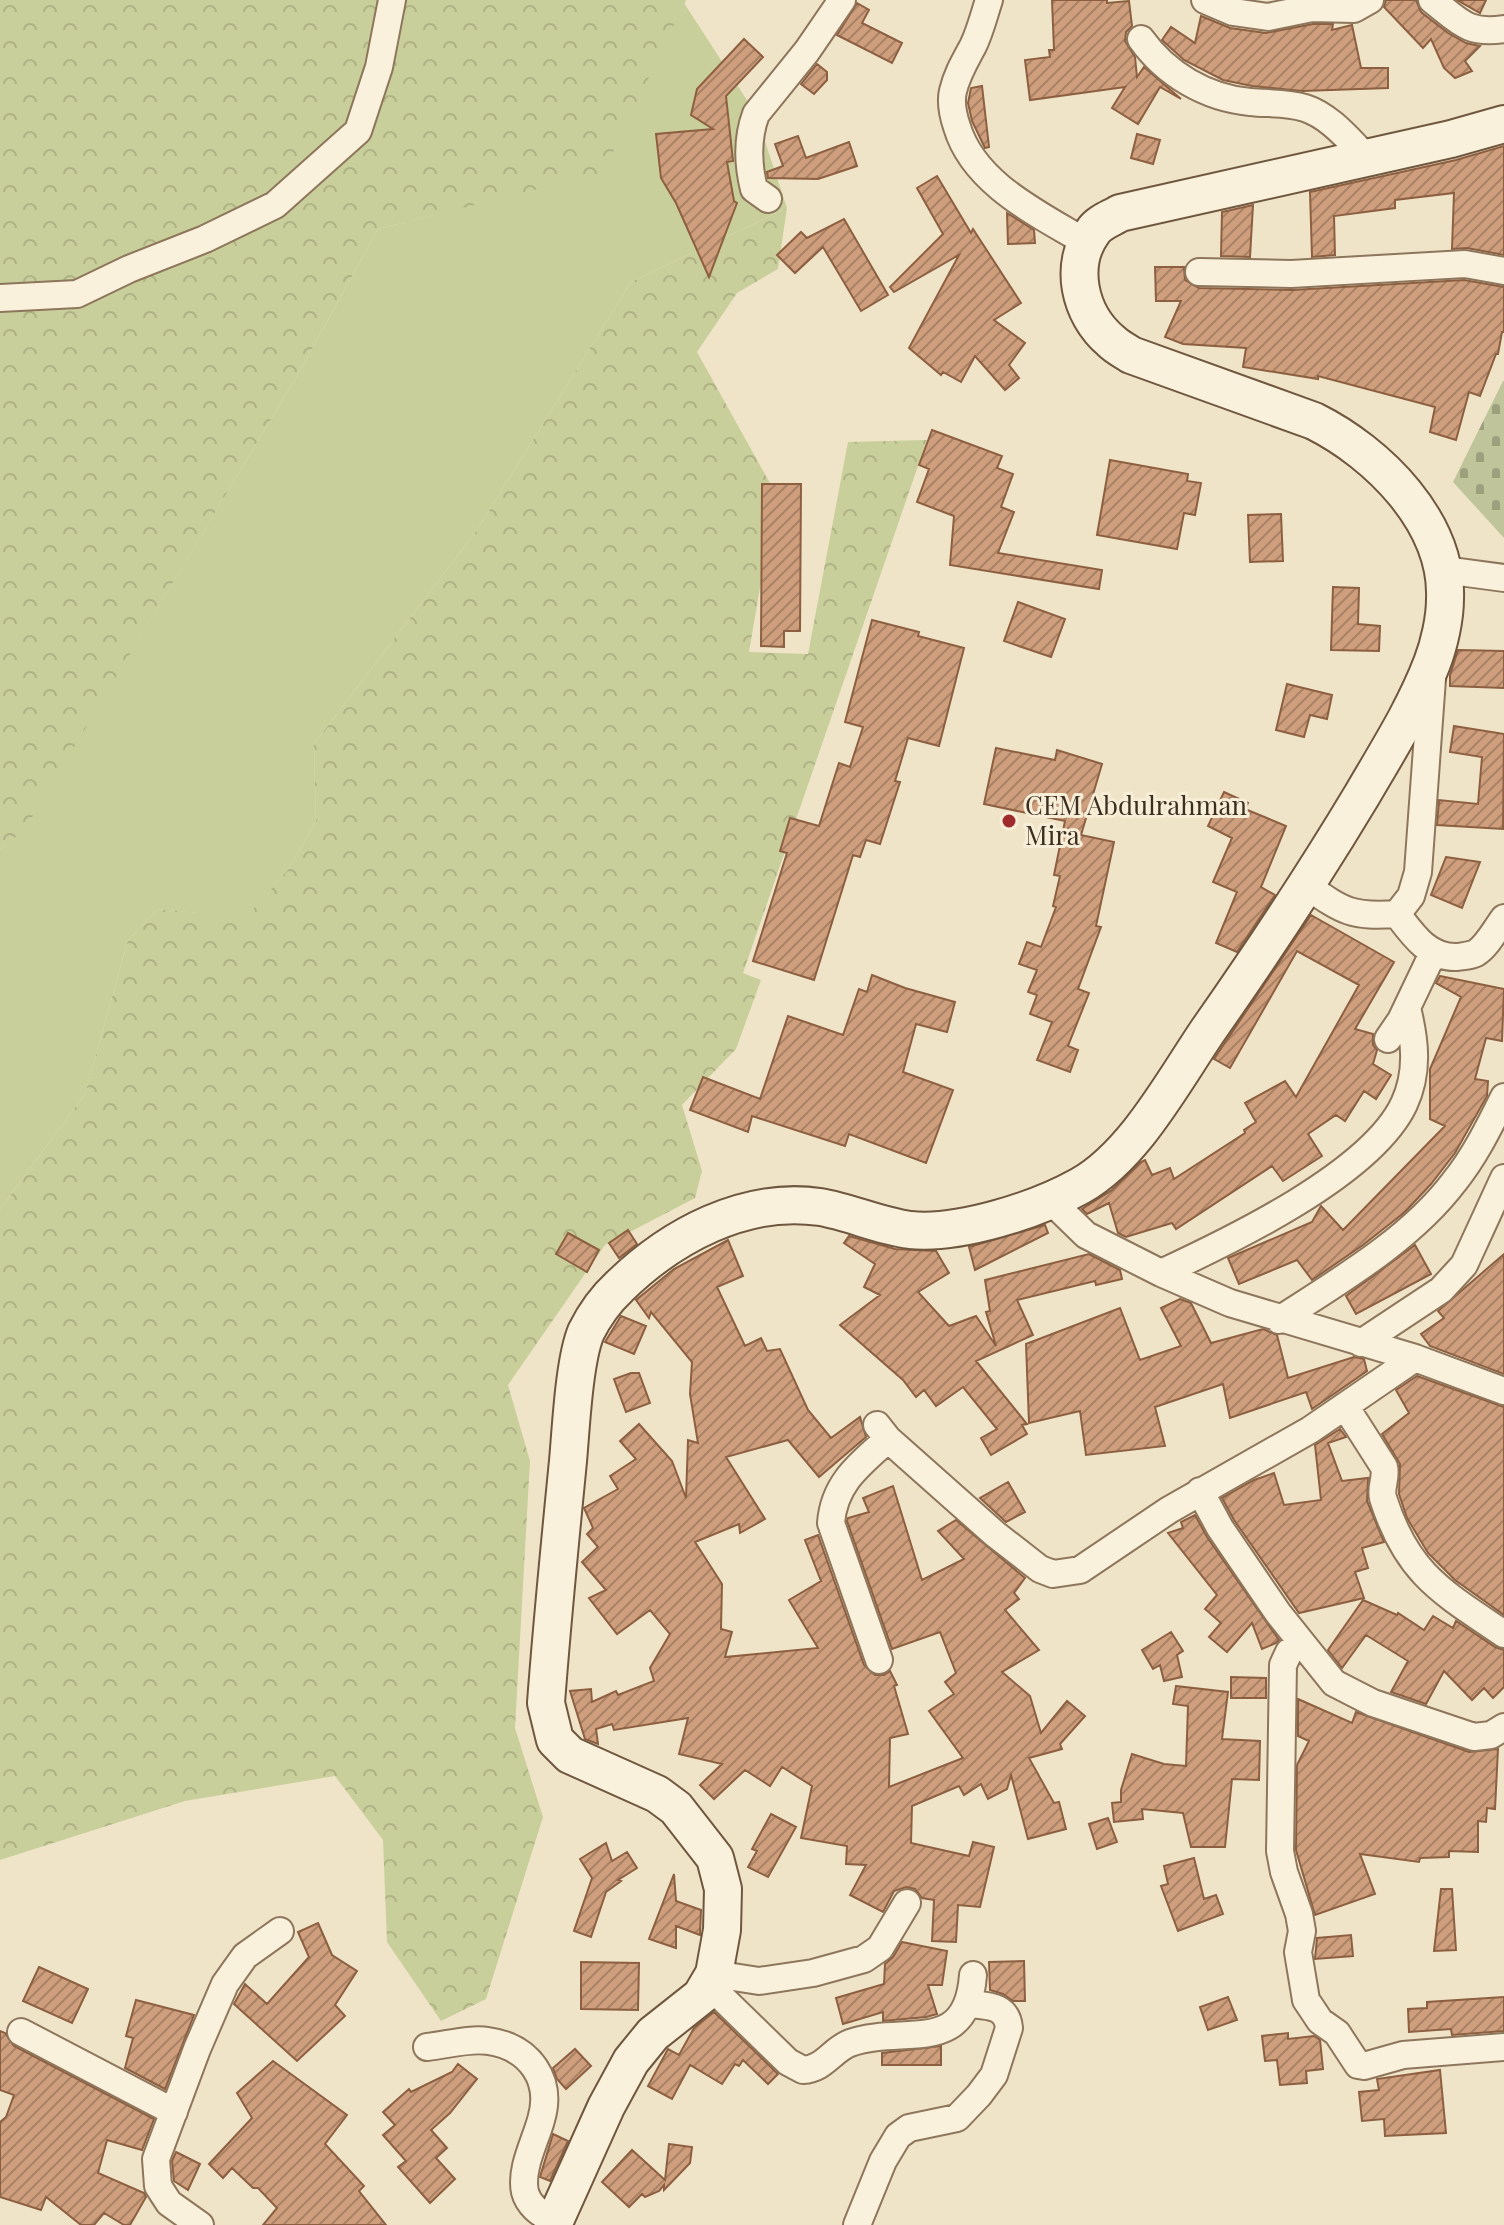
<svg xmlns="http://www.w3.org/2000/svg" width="1504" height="2225" viewBox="0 0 1504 2225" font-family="'Playfair Display',serif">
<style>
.grass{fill:#c9cf9b}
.forest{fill:url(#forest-crowns)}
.cemetery{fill:url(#cemetery-stones)}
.building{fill:url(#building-hatch);stroke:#8d5f41;stroke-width:2}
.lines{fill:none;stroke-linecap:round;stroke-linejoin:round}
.street-casing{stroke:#8d765c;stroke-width:30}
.secondary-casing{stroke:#6f573f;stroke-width:40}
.street{stroke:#faf1dc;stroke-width:26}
.secondary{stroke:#faf1dc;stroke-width:36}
.poi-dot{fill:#9e2a2b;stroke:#f7eed8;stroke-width:3}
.labels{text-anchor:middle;stroke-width:6;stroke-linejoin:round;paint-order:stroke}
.poi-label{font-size:26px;fill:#3d2e20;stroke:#f7eed8;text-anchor:start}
</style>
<defs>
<pattern id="forest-crowns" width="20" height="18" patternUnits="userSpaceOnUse" patternTransform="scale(2)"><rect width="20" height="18" fill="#c9cf9b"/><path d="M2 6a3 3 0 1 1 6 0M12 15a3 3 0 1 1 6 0" fill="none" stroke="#aeb285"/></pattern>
<pattern id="cemetery-stones" width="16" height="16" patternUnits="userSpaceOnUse" patternTransform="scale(2)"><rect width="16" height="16" fill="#bfc49a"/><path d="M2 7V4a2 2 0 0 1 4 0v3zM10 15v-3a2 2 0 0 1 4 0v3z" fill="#9ca07d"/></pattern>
<pattern id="building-hatch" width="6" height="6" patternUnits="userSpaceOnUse" patternTransform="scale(2)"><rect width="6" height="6" fill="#cf9f7d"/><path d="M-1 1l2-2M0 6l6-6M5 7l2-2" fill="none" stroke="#a98266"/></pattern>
</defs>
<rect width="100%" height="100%" fill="#f0e4c8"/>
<path class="grass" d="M684 3 756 114 787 208 631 282 477 530 314 744 316 821 287 871 246 918 158 909 128 940 85 1094 0 1209V850L25 828 297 376 378 229 603 172Z"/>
<path class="forest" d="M0 0H686L603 173 378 229 297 376 25 829 0 850Z
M787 208 778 269 737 293 697 352 776 494 749 652 808 654 848 442 927 440 743 973 761 980 736 1049 682 1105 702 1171 695 1198 605 1245 508 1385 530 1461 515 1728 543 1817 486 1999 441 2021 387 1942 383 1840 335 1776 185 1801 0 1860V1209L85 1094 128 940 158 909 246 917 287 871 316 821 314 744 477 530 631 282Z"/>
<path class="cemetery" d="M1503 381H1504V538L1453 482Z"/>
<path class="building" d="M1052 0H1107V3L1129 1 1132 26 1126 32 1125 41 1135 57 1137 77 1144 67 1181 99 1160 87 1138 124 1112 108 1125 87 1030 100 1025 60 1050 57 1049 50H1054Z
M1386 0H1416L1421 12 1448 33 1466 43 1480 46 1465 61 1472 71 1455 78 1444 68 1431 39 1423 48 1384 7Z
M1457 0H1486L1480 13Z
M857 3 869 10 862 23 902 43 892 63 837 35Z
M1201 16 1230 28 1266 33 1313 24H1333L1332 30 1352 25 1361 68H1388V88L1302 91 1252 86 1223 80 1184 60 1162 40 1171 27 1195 43Z
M744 39 763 57 726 96 733 161 727 162 734 201 737 203 709 277 676 203 661 178 656 134 713 129 691 115 697 89Z
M817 64 827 72V80L814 94 801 84Z
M982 86 989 147 985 148 972 121 968 103 971 88Z
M1137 134 1160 140 1153 164 1131 158Z
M798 136 806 158 849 142 857 166 818 179 768 178 767 172 783 166 775 144Z
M1504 146V255L1467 248 1452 249 1454 193 1395 200V208L1334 216 1335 255 1312 257 1310 192 1456 160Z
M937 176 971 233 973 229 1021 303 994 320 1025 343 1009 365 1019 378 1005 390 975 356 961 382 943 372 941 375 909 348 959 255 894 292 890 287 943 234 917 188Z
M1253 205 1250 257 1221 256 1222 212Z
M1007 213 1034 230 1035 243 1008 244Z
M844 219 888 295 861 311 823 247 795 273 777 255 801 232 807 238Z
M1155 267H1184L1185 280 1199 288 1292 290 1464 280 1504 287V332H1502L1498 354H1496L1480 396 1469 392 1456 440 1430 432 1435 407 1318 376V379L1243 367 1246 348 1183 344 1165 337 1181 301H1156Z
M932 430 1002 456 997 468 1013 474 1001 507 1014 512 998 553 1102 570 1099 589 950 565 954 516 917 502 929 469 919 465Z
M1110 460 1188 474 1187 481 1201 483 1195 515 1184 513 1177 549 1097 535Z
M762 484H801L800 631H784V647L761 646Z
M1281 514 1283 561 1250 562 1248 515Z
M1333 587 1359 588 1358 624 1380 626 1379 651 1331 650Z
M1018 602 1065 619 1051 657 1004 641Z
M872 620 919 632 918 636 964 648 939 746 908 738 895 781 900 782 880 844 866 840 860 857 853 855 814 980 753 961 787 853 780 851 790 818 819 826 839 763 850 767 863 727 845 722Z
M1458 650 1504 651V688L1450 686V675Z
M1287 684 1332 695 1327 719 1310 715 1304 737 1276 730Z
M1454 726 1504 734 1503 829 1437 825 1439 800 1478 804 1482 757 1450 752Z
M996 748 1055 760 1057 750 1102 764 1081 835 1114 842 1096 926 1101 927 1078 989 1089 993 1068 1046 1078 1050 1070 1072 1037 1060 1052 1022 1030 1014 1037 995 1028 992 1037 970 1019 964 1027 942 1041 947 1056 907 1053 906 1060 876 1054 875 1065 821 984 804Z
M1224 792 1248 803 1245 809 1286 826 1261 887 1275 895 1237 952 1216 943 1237 892 1213 882 1232 838 1208 826Z
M1446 857 1480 862 1462 908 1431 895Z
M1311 915 1394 962 1355 1029 1373 1034V1045L1377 1050 1373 1064 1391 1075 1376 1099 1364 1091 1345 1121 1336 1115 1308 1134 1322 1156 1283 1181 1272 1166 1176 1229 1172 1223 1126 1237 1118 1233 1109 1203 1087 1214 1082 1209 1112 1190 1141 1162 1145 1160 1152 1175 1170 1168 1174 1179 1245 1133 1244 1130 1256 1122 1245 1103 1285 1081 1296 1097 1359 985 1297 951 1230 1068 1214 1059Z
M872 975 905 988 955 1002 947 1032 916 1024 903 1072 953 1090 926 1163 849 1134 845 1146 752 1116 748 1132 690 1110 703 1077 760 1099 788 1016 843 1035 859 989 867 992Z
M1440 976 1504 989 1502 1041 1486 1038 1475 1079 1488 1081 1487 1096 1455 1153 1431 1184 1405 1212 1363 1245 1312 1280 1297 1260 1239 1284 1228 1258 1312 1222 1321 1206 1343 1230 1445 1126 1430 1119V1069L1461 997 1436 983Z
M1045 1225 1048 1233 975 1270 969 1247Z
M628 1230 637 1244 619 1258 609 1243Z
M568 1233 599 1250 587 1272 556 1254Z
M849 1236 895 1249 936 1251 949 1273 918 1292 949 1326 976 1316 996 1346 986 1312 990 1311 985 1280 1089 1254 1120 1270 1122 1279 1096 1285 1095 1281 1017 1300 1033 1335 976 1361 1027 1424 1022 1425 1027 1434 991 1455 981 1438 997 1429 963 1387 936 1406 924 1390 916 1397 903 1380 840 1325 880 1295 864 1287 875 1264 844 1243Z
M728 1240 743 1276 717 1287 745 1346 761 1338 767 1351 780 1349 808 1410 831 1438 860 1417 866 1437 819 1477 788 1440 726 1457 765 1519 740 1533 739 1524 695 1542 722 1584 721 1629 732 1632 725 1657 818 1648 789 1600 821 1581 805 1540 818 1535 864 1665 875 1675H884L890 1671 897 1685 894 1686 908 1734 890 1738 889 1787 963 1758 929 1711 954 1694 945 1682 956 1673 940 1632 892 1649 847 1521 848 1518 869 1512 863 1498 893 1486 922 1580 964 1559 938 1531 956 1520 1025 1578 1014 1593 1019 1599 1005 1610 1039 1650 1002 1672 1030 1696 1041 1733 1067 1701 1085 1716 1060 1744 1062 1749 1029 1758 1054 1803 1059 1802 1066 1829 1028 1839 1011 1775 1007 1789 988 1799 981 1784 964 1795 959 1786 912 1806 911 1843 969 1856 973 1842 994 1847 980 1907 958 1905 956 1942 932 1941 934 1900 922 1898 915 1889 906 1887 894 1891 883 1912 850 1895 866 1865 846 1864 847 1846 801 1838 812 1786 782 1767 770 1786 745 1770 714 1799 700 1785 722 1764 679 1754 688 1718 614 1730 612 1724 596 1729 598 1744 585 1739 570 1691 591 1689 592 1702 616 1691 618 1695 654 1681 650 1668 670 1634 650 1610 617 1634 589 1598 606 1590 582 1562 598 1547 587 1534 593 1528 584 1508 618 1489 610 1476 636 1459 620 1441 639 1424 672 1461 686 1498 688 1440 698 1443 690 1394 692 1362 651 1312 649 1318 636 1300 674 1269Z
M1415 1245 1431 1274 1356 1314 1346 1296Z
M1504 1254V1374L1430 1346 1421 1334 1444 1318 1438 1311Z
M1180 1299 1191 1303 1211 1343 1263 1329 1277 1335 1288 1378 1354 1357 1364 1359 1367 1371 1312 1409 1306 1392 1230 1418 1223 1384 1155 1407 1165 1446 1086 1455 1080 1411 1029 1423 1026 1344 1120 1308 1140 1360 1181 1346 1161 1308Z
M621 1316 646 1326 634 1354 605 1342Z
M631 1373H639L650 1403 626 1412 614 1379Z
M1417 1376 1504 1407V1615L1455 1580 1428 1553 1407 1518 1399 1494 1400 1464 1382 1434 1409 1413 1396 1390Z
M1340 1429 1346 1437 1328 1443 1342 1481 1368 1478 1367 1501 1384 1542 1362 1548 1368 1568 1355 1572 1364 1598 1299 1613 1234 1520 1222 1498 1254 1480 1274 1473 1284 1505 1321 1500 1315 1445Z
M1008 1482 1025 1512 1006 1522 980 1498Z
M1195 1515 1207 1537 1279 1640 1276 1643 1262 1649 1252 1623 1227 1652 1209 1637 1221 1623 1205 1609 1217 1595 1168 1533 1183 1528 1181 1522Z
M1363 1600 1397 1615 1398 1613 1424 1630 1433 1616 1453 1628 1456 1621 1495 1647 1504 1650V1687L1493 1698 1484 1688 1472 1700 1444 1671 1426 1704 1391 1692 1408 1661 1366 1635 1342 1668 1328 1650Z
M1171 1632 1183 1651 1177 1655 1182 1677 1164 1681 1160 1665 1153 1669 1142 1650Z
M1231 1677 1266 1678V1698H1231Z
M1176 1686 1228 1692 1222 1739 1260 1741 1259 1780 1232 1779 1225 1847H1191L1183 1813 1142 1809 1143 1819 1114 1822 1112 1803 1121 1802V1790L1132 1754 1164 1764 1186 1766 1188 1706 1173 1704Z
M1298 1699 1352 1723 1356 1712 1469 1752 1498 1749 1495 1809 1487 1808 1486 1822 1478 1821V1852L1449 1851V1857L1420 1858 1419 1862 1360 1854 1375 1894 1315 1915 1296 1850 1297 1765 1309 1741 1298 1736Z
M771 1814 796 1827 768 1877 748 1867 757 1851 752 1849Z
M1108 1818 1117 1842 1097 1849 1089 1824Z
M606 1843 612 1861 627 1852 637 1868 618 1880 621 1881 606 1892 591 1937 574 1931 592 1878 580 1859Z
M1194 1858 1204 1899 1216 1895 1223 1914 1178 1931 1161 1886 1168 1884 1164 1866Z
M674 1874 676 1901 701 1910 700 1935 676 1926V1948L649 1939Z
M1441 1889H1452L1456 1950 1434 1951Z
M318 1923 332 1955 357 1971 335 2005 345 2016 297 2061 234 2004 245 1984 267 2004 309 1957 298 1932Z
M1351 1935 1353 1956 1315 1959 1317 1938Z
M902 1942 947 1951 942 1985H928L937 2014 926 2017 883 2021V2012L843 2024 836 1998 884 1984 885 1964 893 1957Z
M1024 1961 1025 2001H1013L1003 1994 990 1990 989 1962Z
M581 1962 639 1963 638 2010 581 2009Z
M39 1967 88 1989 72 2023 23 2001Z
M1228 1997 1237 2020 1208 2030 1200 2007Z
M1504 1997V2031L1452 2035 1451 2029 1409 2032 1408 2009 1427 2008V2002Z
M136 2000 194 2015 165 2089 125 2068 133 2038 126 2036Z
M714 2012 778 2074 768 2084 743 2060 739 2066 735 2064 722 2084 690 2065 672 2099 648 2086 668 2049 679 2055 694 2028Z
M0 2031 5 2033 14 2046 154 2119 142 2150 107 2140 98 2173 144 2193 146 2197 130 2225H124L104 2213 94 2225H81L46 2197 41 2210 0 2197V2122L6 2117 14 2095 0 2090Z
M1288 2033V2039L1314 2036 1320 2040 1323 2069 1306 2071 1307 2083 1280 2085 1277 2060 1265 2061 1262 2036Z
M941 2046V2065H882V2053Z
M575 2049 591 2066 566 2089 557 2079 553 2068Z
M273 2061 347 2115 325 2144 364 2186 359 2191 386 2225H263L277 2208 258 2188H253L232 2168 223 2178 209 2164 252 2118 237 2093Z
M458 2064 477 2079 450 2113 431 2130 447 2148 436 2158 455 2179 430 2203 398 2167 406 2161 383 2135 395 2125 383 2112 409 2089 411 2092 452 2072Z
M1440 2070 1446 2133 1385 2136 1384 2119 1362 2121 1359 2092 1379 2090 1377 2079Z
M553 2134 568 2141 550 2181 540 2177Z
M669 2144 692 2147 690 2163 664 2190V2185L659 2191 645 2197 642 2194 629 2207 602 2182 632 2150 665 2180Z
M176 2152 200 2164 188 2190 174 2181 172 2161Z"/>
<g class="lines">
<g class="street-casing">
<path id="street" d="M989 0C984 15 980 32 973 46 965 61 957 74 953 91 950 103 953 115 957 127 974 184 1039 214 1087 243
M1205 0 1233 12 1268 17 1312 8 1354 9 1370 0
M1432 0C1459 21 1468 35 1504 29
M1141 39C1166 74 1206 98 1250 102 1268 104 1287 102 1305 108 1330 116 1349 140 1367 158
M768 199 754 189C748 165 747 138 756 114L807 51 842 0
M1199 272 1291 274 1465 264 1504 271
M0 298 77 294 129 269 205 239 275 205 358 131 379 67 392 0
M1444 570 1504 578
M1307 886C1344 912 1352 917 1397 914L1411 896 1418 872 1432 679
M1397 914C1413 935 1428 958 1457 957 1463 956 1470 956 1476 953 1488 945 1495 930 1504 918
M1388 1039 1401 1020 1433 953
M1050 1200 1086 1235 1161 1273 1230 1303 1415 1358 1504 1391
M1161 1273C1230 1241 1371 1174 1404 1104 1419 1072 1415 1040 1407 1008
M1279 1320C1339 1281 1410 1240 1454 1182 1475 1156 1489 1127 1504 1097
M1361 1343 1441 1290 1464 1265 1504 1178
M1345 1406 1384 1467C1387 1478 1380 1487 1383 1498 1407 1574 1442 1592 1504 1634
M877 1425 888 1439 995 1534 1040 1569 1053 1574 1080 1570 1169 1510 1310 1430 1415 1358
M1200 1491 1220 1528 1278 1613 1334 1683 1373 1703 1474 1737 1491 1735 1504 1727
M1301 1642 1289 1652 1283 1665 1280 1851 1284 1872 1299 1914 1302 1931 1298 1952 1306 2000 1320 2021 1337 2033 1358 2065 1364 2066 1403 2055 1504 2047
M879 1660 831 1523C834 1483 860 1464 888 1439
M714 1974 759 1981 813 1973 864 1959 880 1948 907 1903
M708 1984 788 2062 803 2070C824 2069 832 2050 850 2043 904 2024 967 2058 973 1975
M21 2032 174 2112
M427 2047C446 2045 470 2038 488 2041 530 2047 553 2080 541 2120 535 2142 520 2169 525 2192 529 2207 542 2214 554 2222
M200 2225 169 2203 158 2186 156 2159 197 2049 225 1984 245 1956 280 1931
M857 2225 883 2161 898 2136 909 2128 957 2118 979 2095 994 2075 1009 2028C1007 2005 988 2006 969 2004"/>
</g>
<g class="secondary-casing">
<path id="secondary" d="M553 2225 606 2107 631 2061 653 2034 701 1996 714 1974 722 1930 723 1889 715 1858 676 1808 657 1794 570 1755 555 1740 546 1703C552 1622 560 1542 568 1461 571 1428 574 1361 586 1332 594 1316 606 1299 619 1287 671 1236 745 1196 820 1207 850 1212 879 1226 910 1230 959 1235 1037 1210 1080 1186 1135 1155 1174 1080 1209 1029 1263 952 1314 875 1362 795 1387 752 1414 710 1432 663 1439 645 1445 619 1445 599 1448 522 1378 453 1314 421L1131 355C1125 351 1117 347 1111 341 1079 314 1068 264 1094 230 1100 222 1112 218 1120 213L1451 139 1504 124"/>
</g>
<use href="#street" class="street"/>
<use href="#secondary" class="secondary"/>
</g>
<circle class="poi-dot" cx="1009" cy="821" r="8"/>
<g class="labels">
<g class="poi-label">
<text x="1025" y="815">CEM Abdulrahman<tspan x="1025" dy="30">Mira</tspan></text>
</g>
</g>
</svg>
